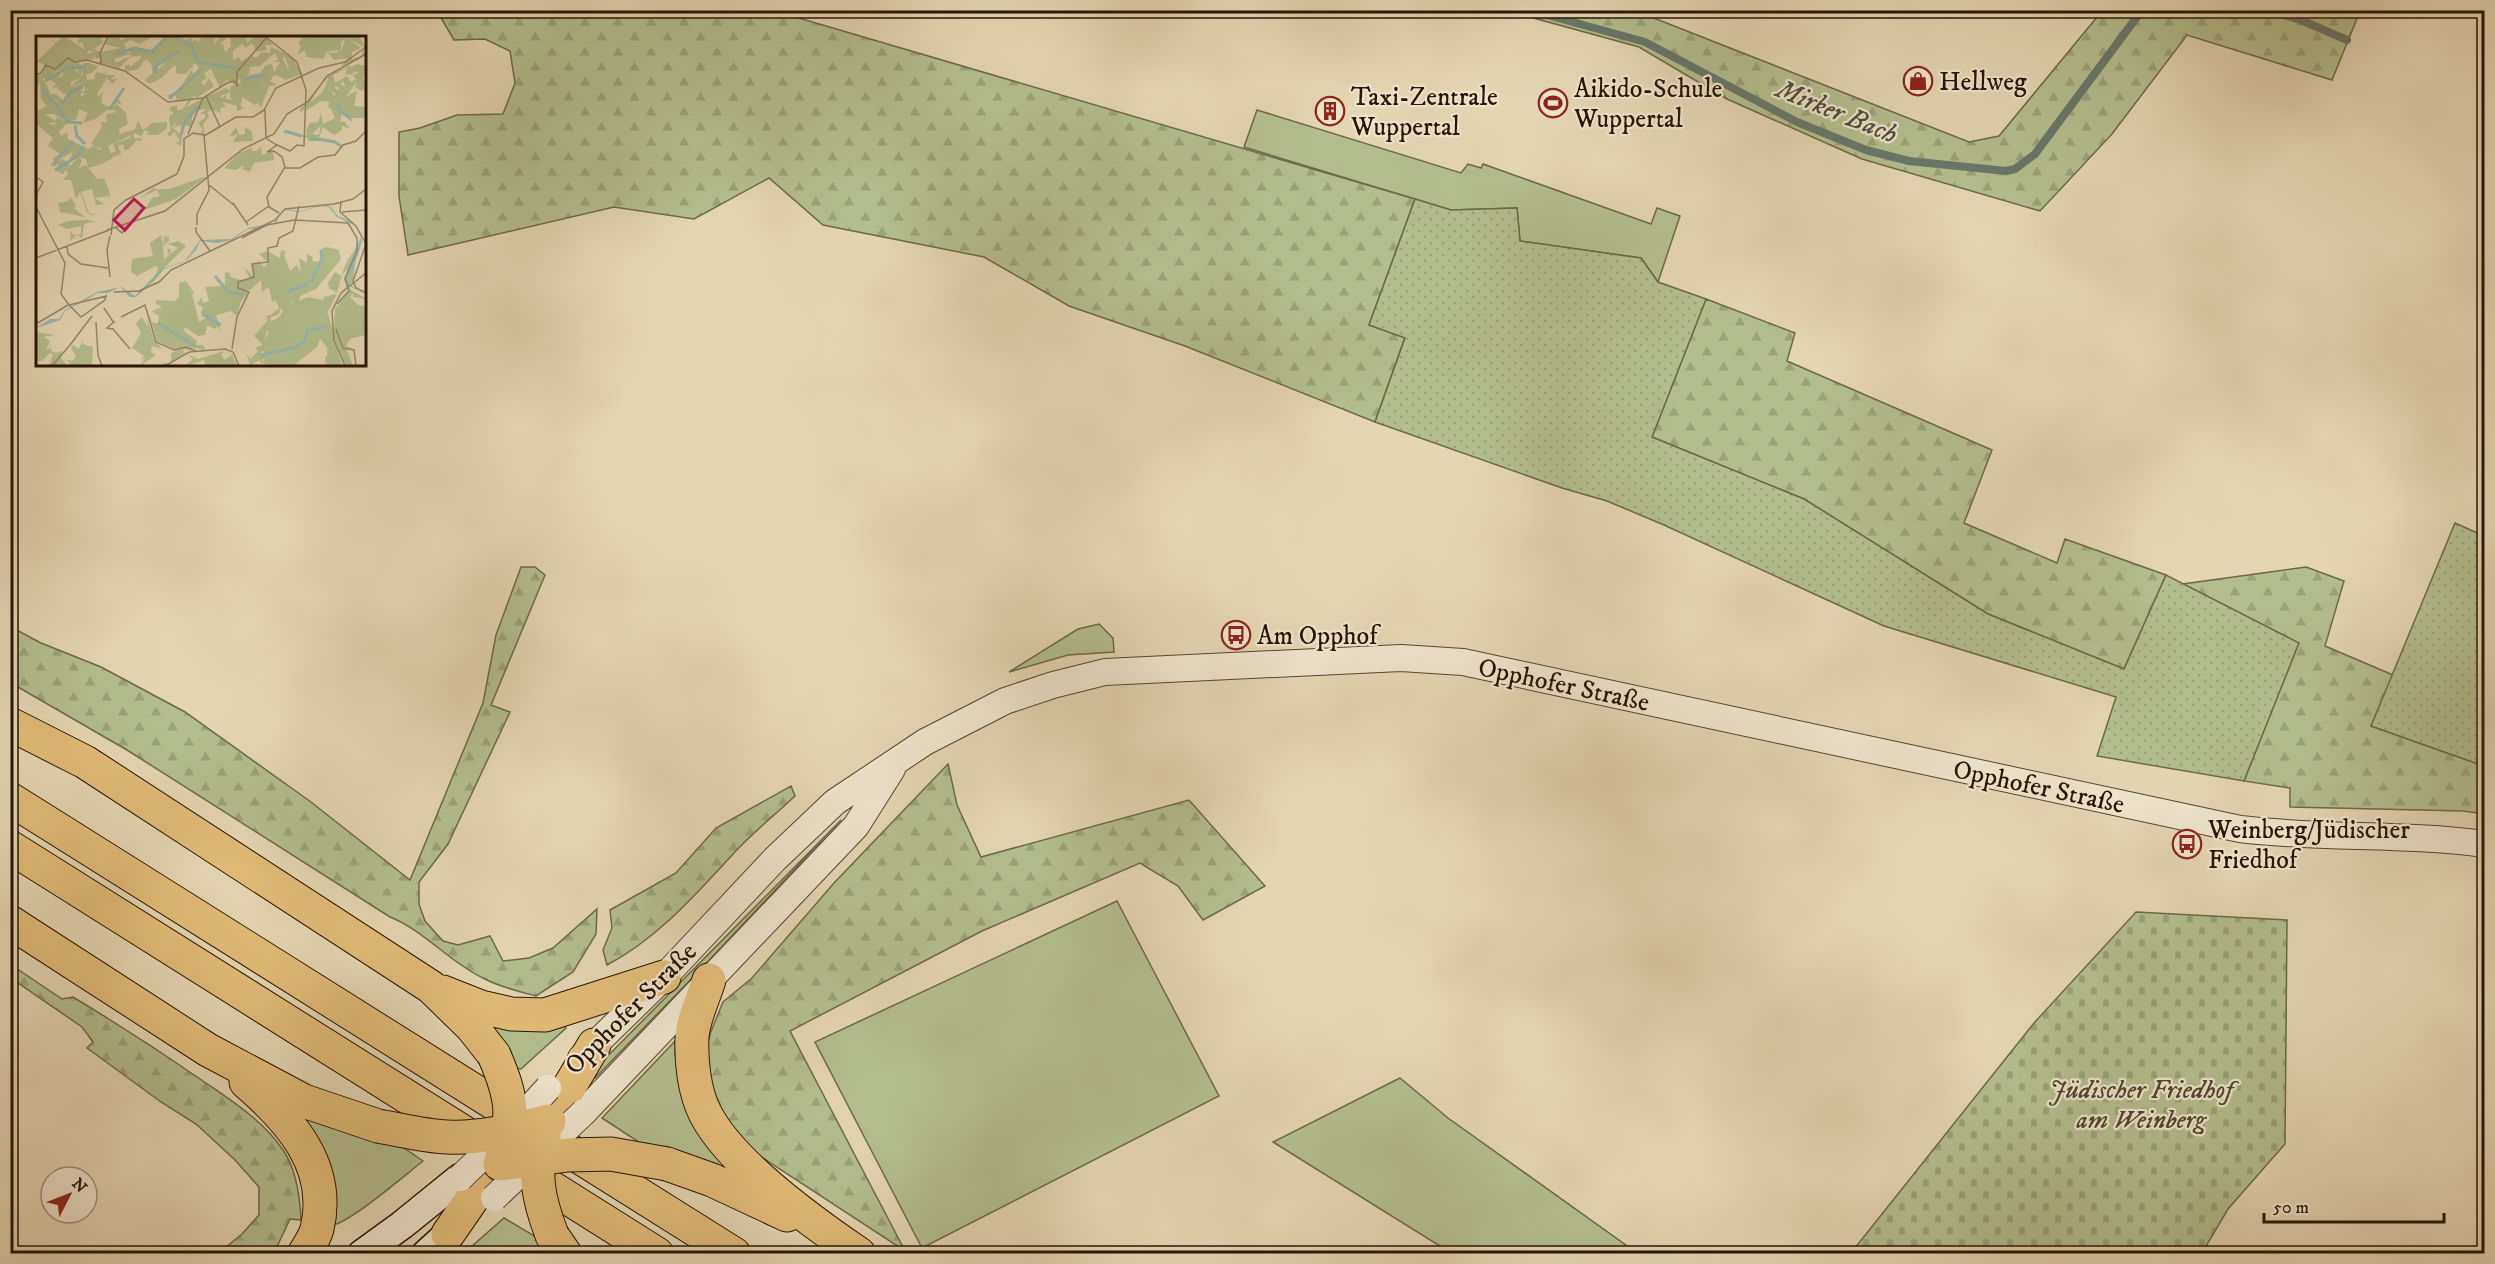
<svg xmlns="http://www.w3.org/2000/svg" width="2495" height="1264" viewBox="0 0 2495 1264" font-family="'IM FELL DW Pica',serif">
<style>
.grass{fill:#b3be8c;stroke:#6c6a46;stroke-width:1.5}
.forest{fill:url(#forest-firs);stroke:#6c6a46;stroke-width:1.5}
.cemetery{fill:url(#cemetery-stones);stroke:#6c6a46;stroke-width:1.5}
.garden{fill:url(#garden-dots);stroke:#6c6a46;stroke-width:1.5}
.lines{fill:none;stroke-linecap:round;stroke-linejoin:round}
.stream{stroke:#69776b;stroke-width:8}
.tertiary-casing{stroke:#55452d;stroke-width:28}
.secondary-casing{stroke:#261501;stroke-width:31}
.motorway-casing{stroke:#261501;stroke-width:35}
.tertiary{stroke:#ede4cc;stroke-width:26}
.secondary{stroke:#ede4cc;stroke-width:28}
.motorway{stroke:#e2bb78;stroke-width:33}
.tertiary-bridge-casing{stroke:#55452d;stroke-width:28;stroke-linecap:butt}
.motorway-bridge-casing{stroke:#261501;stroke-width:35;stroke-linecap:butt}
.tertiary-bridge{stroke:#ede4cc;stroke-width:26}
.motorway-bridge{stroke:#e2bb78;stroke-width:33}
.labels{text-anchor:middle;stroke-width:4.5;stroke-linejoin:round;paint-order:stroke}
.poi-label{font-size:26px;fill:#261501;stroke:#ede4cc;text-anchor:start}
.street-label{font-size:26px;fill:#261501;stroke:#ede4cc}
.park-label{font-size:26px;font-style:italic;fill:#50482b;stroke:#ede4cc}
.water-label{font-size:27px;font-style:italic;fill:#4d4e3f;stroke:#ede4cc}
.inset-river{fill:none;stroke:#96b8b1;stroke-width:3}
.inset-road{fill:none;stroke:#97896b;stroke-width:1.5}
.view{fill:#c2185b;fill-opacity:0.15;stroke:#c2185b;stroke-width:3}
.inset-edge{fill:none;stroke:#261501;stroke-width:3}
</style>
<defs>
<pattern id="forest-firs" width="22" height="20" patternUnits="userSpaceOnUse" patternTransform="scale(1.5)"><rect width="22" height="20" fill="#b3be8c"/><path d="M5 1l3.5 6h-7zM16 11l3.5 6h-7z" fill="#9aa277"/></pattern>
<pattern id="cemetery-stones" width="16" height="16" patternUnits="userSpaceOnUse" patternTransform="scale(1.5)"><rect width="16" height="16" fill="#b3be8c"/><path d="M2 7V4a2 2 0 0 1 4 0v3zM10 15v-3a2 2 0 0 1 4 0v3z" fill="#9aa277"/></pattern>
<pattern id="garden-dots" width="8" height="8" patternUnits="userSpaceOnUse" patternTransform="scale(1.5)"><rect width="8" height="8" fill="#b3be8c"/><path d="M2 2h.1M6 6h.1" fill="none" stroke="#9aa277" stroke-width="1.8" stroke-linecap="round"/></pattern>
</defs>
<rect width="100%" height="100%" fill="#e3d6b1"/>
<filter id="stains"><feTurbulence type="fractalNoise" baseFrequency=".00333" numOctaves="4"/><feColorMatrix values="0 0 0 0 .2 0 0 0 0 .09 0 0 0 0 .02 0 0 0 .5 -.17"/></filter>
<radialGradient id="worn" r=".72"><stop offset=".6" stop-color="#630" stop-opacity="0"/><stop offset="1" stop-color="#630" stop-opacity=".3"/></radialGradient>
<path class="grass" d="M1257 110 1461 173 1468 164 1481 168 1483 164 1651 224 1657 208 1680 216 1658 282 1641 258 1520 241 1517 208 1451 210 1244 147Z
M1099 624 1113 638 1114 652 1068 655 1009 672 1078 629Z
M841 820 698 972 595 1078 591 1073Z
M1117 901 1219 1096 922 1248 815 1042Z
M563 1023 566 1028 521 1069 514 1068 480 1027Z
M676 1040 675 1055 682 1090 760 1185 651 1150 602 1118Z
M1400 1078 1448 1118 1637 1253H1451L1273 1142Z
M272 1091 389 1138 423 1161C405 1175 348 1225 329 1226Z
M504 1218 543 1241 549 1254H463Z"/>
<path class="forest" d="M437 11H775L1415 199 1369 325 1405 337 1375 422 1185 346 1069 306 984 257 823 225 769 178 694 219 614 207 408 255 399 196V132L420 128 457 115 503 114 515 83 510 51 485 39 454 40Z
M1508 11H1636L1969 142 1999 136 2102 11H2360L2332 80 2187 35 2112 134 2040 211 1862 159 1727 99 1639 47Z
M1706 299 1795 333 1787 361 1992 450 1964 523 2057 563 2065 539 2166 575 2124 669 1988 614 1804 499 1652 437Z
M521 567H535L545 575 491 705 510 712 448 844 419 882V904L425 921 443 941 458 945 490 936 503 961 529 958 553 948 597 909 596 934 573 972 536 996C518 991 499 987 483 978 449 962 425 931 390 917L127 750 11 683V627L41 643 101 667 185 712 311 802 410 880 483 703 496 635Z
M2306 567 2344 581 2325 646 2393 675 2371 726 2484 766V814L2463 811 2290 807V788L2244 781 2298 643 2183 584Z
M948 764 957 805 981 857 1189 800 1265 886 1203 920 1178 886 1140 863 982 931 790 1031 905 1251 743 1145 716 1106 706 1055 710 1034 723 1002 752 978 834 883Z
M791 786 795 796C775 815 752 833 734 853 695 895 658 938 607 965L603 950 612 928 610 910 676 873 716 828Z
M10 964 62 999 73 997C116 1023 158 1050 200 1079 229 1099 263 1120 283 1150 297 1170 300 1197 301 1220L290 1219 274 1253H219L242 1234 259 1215V1187L235 1160 196 1124 161 1102 87 1048 93 1042 82 1027 11 978Z"/>
<path class="cemetery" d="M2136 912 2287 920 2285 1144 2228 1209 2202 1253H1851L2034 1023Z"/>
<path class="garden" d="M1415 199 1451 210 1517 208 1520 241 1641 258 1658 282 1706 299 1652 437 1804 499 1988 614 2124 669 2166 575 2299 643 2244 781 2097 756 2116 697 1884 626 1664 525 1607 501 1562 488 1375 422 1405 338 1369 325Z
M2455 523 2484 536V766L2371 726Z"/>
<g class="lines">
<path class="stream" d="M1529 10 1645 42 1797 122 1866 150 1909 161 2006 171 2015 169 2035 154 2142 10
M2267 10 2301 20 2347 40"/>
<g class="tertiary-casing">
<path id="tertiary" d="M581 1058 664 977 775 859 835 802 925 742 1005 701 1053 685 1105 672 1401 658 1463 662 2240 829C2321 839 2403 833 2484 844
M584 1112 856 826 892 769"/>
</g>
<g class="secondary-casing">
<path id="secondary" d="M362 1254 402 1225 460 1178
M426 1254 448 1234"/>
</g>
<g class="motorway-casing">
<path id="motorway" d="M10 724 85 762 431 987 472 1027 494 1055
M10 799 734 1254
M10 847 657 1254
M10 922 208 1050 304 1101 378 1126
M709 980C704 997 693 1019 692 1037 691 1061 694 1091 705 1113 730 1163 812 1222 859 1254
M443 992 481 1007 511 1014 545 1015 664 977
M246 1082C290 1120 332 1166 317 1229 315 1237 309 1246 304 1254
M549 1121 594 1045
M667 1164 712 1180 787 1215
M448 1234 479 1189 500 1164
M552 1235 565 1254"/>
</g>
<use href="#tertiary" class="tertiary"/>
<use href="#secondary" class="secondary"/>
<use href="#motorway" class="motorway"/>
<g class="tertiary-bridge-casing">
<path id="tertiary-bridge" d="M460 1178 510 1130 548 1088
M494 1198 584 1112"/>
</g>
<g class="motorway-bridge-casing">
<path id="motorway-bridge" d="M494 1055C514 1101 514 1116 500 1164L568 1155 611 1154 667 1164
M378 1126C401 1130 424 1136 447 1137 481 1139 517 1129 549 1121
M544 1137C532 1173 539 1201 552 1235"/>
</g>
<use href="#tertiary-bridge" class="tertiary-bridge"/>
<use href="#motorway-bridge" class="motorway-bridge"/>
</g>
<defs>
<g id="shop-ring" transform="scale(1.5)"><circle r="9.5" fill="#ede4cc" stroke="#8f2418" stroke-width="1.5"/><path d="M-5-2.5h2.3a2.7 3.5 0 0 1 5.4 0H5L5.5 6h-11ZM-1.5-2.5h3a1.5 2.3 0 0 0-3 0Z" fill="#8f2418"/></g>
<g id="stadium-ring" transform="scale(1.5)"><circle r="9.5" fill="#ede4cc" stroke="#8f2418" stroke-width="1.5"/><path d="M0-5a6.5 5 0 1 0 0 10a6.5 5 0 1 0 0-10ZM-3.5-1.8h7v3.6h-7Z" fill="#8f2418"/></g>
<g id="building-ring" transform="scale(1.5)"><circle r="9.5" fill="#ede4cc" stroke="#8f2418" stroke-width="1.5"/><path d="M-4-6H4V6H1V3H-1V6H-4ZM-2.5-4.3h1.7v1.8h-1.7ZM.8-4.3h1.7v1.8H.8ZM-2.5-1h1.7V.8h-1.7ZM.8-1h1.7V.8H.8Z" fill="#8f2418"/></g>
<g id="bus-ring" transform="scale(1.5)"><circle r="9.5" fill="#ede4cc" stroke="#8f2418" stroke-width="1.5"/><path d="M-5-6H5V4H4V6H2V4H-2V6H-4V4H-5ZM-3.5-4V0h7V-4ZM-3.5 1.2v1.5H-2V1.2ZM2 1.2v1.5H3.5V1.2Z" fill="#8f2418"/></g>
</defs>
<g fill-rule="evenodd">
<use href="#shop-ring" x="1918" y="81"/>
<use href="#stadium-ring" x="1553" y="103"/>
<use href="#building-ring" x="1330" y="111"/>
<use href="#bus-ring" x="1236" y="635"/>
<use href="#bus-ring" x="2187" y="844"/>
</g>
<g class="labels">
<g class="poi-label">
<text x="1939" y="90">Hellweg</text>
<text x="1574" y="97">Aikido-Schule<tspan x="1574" dy="30">Wuppertal</tspan></text>
<text x="1351" y="105">Taxi-Zentrale<tspan x="1351" dy="30">Wuppertal</tspan></text>
<text x="1257" y="644">Am Opphof</text>
<text x="2208" y="838">Weinberg/Jüdischer<tspan x="2208" dy="30">Friedhof</tspan></text>
</g>
<g class="street-label">
<text transform="translate(1564 684) rotate(12)" y="9">Opphofer Straße</text>
<text transform="translate(2039 786) rotate(12)" y="9">Opphofer Straße</text>
<text transform="translate(630 1008) rotate(-45)" y="9">Opphofer Straße</text>
</g>
<g class="park-label">
<text x="2141" y="1098">Jüdischer Friedhof<tspan x="2141" dy="30">am Weinberg</tspan></text>
</g>
<g class="water-label">
<text transform="translate(1837 111) rotate(22)" y="9">Mirker Bach</text>
</g>
</g>
<g transform="translate(36 36)">
<rect width="330" height="330" fill="#e3d6b1"/>
<path d="M28 0 49 14H40L39 17 50 18 58 16 52 14 54 11 64 16 85 12 68 8 72 0H84V4L89 3 86 0H119L103 8 95 4 88 7 90 13 80 18 104 16 79 22V27L95 20 83 32 65 27 57 36 50 39 51 44 58 43 60 36 69 38 71 33 70 39H79L75 44 82 42 76 48 71 42 61 58 64 60 67 55 65 67 73 71 82 62 86 69 81 67 59 83 47 87 52 77 41 72 46 63 42 61 51 58 44 57 52 53V46L35 50 47 39 45 31 52 32 50 26 62 30 65 21 60 23 58 19V23L41 25 31 22 40 27 37 32 44 39 39 44H22L21 51 16 52 20 48 15 44 27 40 28 32 19 36 13 44 6 41 16 60 13 61 28 69 26 77 29 85 18 78H9L21 86 12 87 18 100 22 94 25 100 31 96 32 103 52 113 74 100 75 107 60 111 66 115 59 120 69 127 52 132 50 123 43 121 40 128 42 120 31 128 37 116 19 126 17 122 24 118 12 110 17 102 0 88V76L11 70 5 63 4 46 0 54V36L5 40 8 28 0 26 19 8 15 3 20 7ZM123 0H144L158 19 140 21 127 41 114 48 108 44 130 27 118 32 125 25 117 30 110 23 99 34 89 35V30L93 28 94 31 105 22V12L111 15 115 10 113 16 121 11 127 2ZM202 0H210L211 7 218 0H229L237 9H229L231 14 221 16 216 7 210 12 206 8 197 15V24L203 21 205 25 216 20 220 22 226 16 234 17 235 11 255 20 267 38 249 44 240 35V32L253 35 252 30 249 21 242 23 239 17 224 30 214 31 213 38 206 41 215 44 211 41 237 38 228 45 227 53 231 55 225 72 222 67 219 69 206 61 205 71 209 72 201 75V65L194 62V56L182 61 178 69V63L173 64 181 72 171 76 173 81 167 88 169 99 164 97 167 94 162 87 169 82V78H164L170 73 168 69 156 80V92L148 88 147 95 145 99V89L136 92 143 86 133 72 141 69V82L146 76 152 79 167 62 190 52 194 55 195 50 205 47 203 42 199 48 190 44 184 52 175 33 168 37 171 42 165 46 168 50 173 42 178 50 161 62 158 60 164 52 156 45 163 31 161 23 176 21 172 25 200 31 182 25 193 18ZM310 1 325 12 316 16V23L325 20 327 14 330 17 314 27 305 30 312 22 298 24 292 17 305 16ZM321 28 330 30 327 44H330V53L325 55 319 51 321 45 314 55 310 52 314 56 309 61 321 55 318 70 330 71V82H315V83L316 84V86L306 77 304 86 308 85 314 93 306 90V94L298 99 287 91 283 102 293 103 301 106 304 110V111L298 105H272V102L263 100 271 98 270 95 281 102 277 99H283L285 89 299 82 295 73 286 68 292 71 293 66 285 65 271 74 269 70 287 56 293 41V54L299 60V53L305 55 309 50 306 43 311 40 315 46 320 43 317 40 324 35 313 38 312 33ZM102 84 107 94 111 91 105 100 98 97V103L105 102 106 105 101 104 93 113 88 114V108L82 110 85 118 77 121 75 117 80 115 77 108 94 102 95 99 85 101 84 98 99 93ZM321 210 317 247H312L322 254 312 250 297 275 310 254 304 257 310 251 308 243 314 232 306 238 301 257 293 252 292 247 299 236 305 240 311 225ZM189 315 185 318 188 324 196 319 201 329 170 330 168 324 149 330 157 323 151 318 162 323Z" fill="#b3be8c"/>
<path d="M44 0H65L67 6 57 14 54 11 51 18H56L49 23 50 18 38 17 39 13 49 14 46 6 41 8ZM147 0H150L146 4 156 2 157 12 165 2 179 0 178 9 184 0H193L184 8H187L189 16 195 10 194 0H202L193 18 182 25 200 27 206 43 205 37 207 40 224 37 230 29 236 28 238 36 244 26H237L246 21 253 35 240 32 248 42 238 39 234 45 241 49 233 50 231 55 227 54 228 45 235 36 230 41 224 38 211 42 222 40 216 45 206 43 200 32 181 27H158L150 38H141L139 28 128 40 135 24 158 15 145 5ZM268 0H323L329 11 310 2 305 6V18L302 14 291 16 287 23 270 21 269 14 261 19 265 10 262 7ZM40 26 46 29 50 26 53 31 45 32 46 44 45 41 35 46V51L52 46V52L49 56V50L42 52 46 53 44 62 52 59 54 61 46 62 40 84 33 85 18 101 10 87 19 89 20 81 29 85 24 75 28 69 11 59 20 58 28 65 32 60 22 53 20 43 12 44 26 33 37 32ZM41 32 43 39 39 44 21 42 27 35ZM315 29 313 37 319 39 309 38 311 32 297 39 299 47 310 41 304 48 309 51 302 57 303 52 299 50 300 57 294 56 292 41 283 50 277 61 265 77 264 73 291 40ZM165 33 156 45 164 52 136 91 146 100 145 110 140 107 144 105 138 95 134 101 131 97 135 95 133 80H142L141 74H147L153 62 145 66 142 62 141 66 139 57ZM181 57 186 62 191 58 190 63 200 64 202 70 186 66 190 71 184 72 185 77 177 74 181 72 173 63H178V68ZM81 68 90 77 92 88 83 93 84 99H96L72 110 77 122 69 126 59 121 66 113 55 108 66 91 65 86H71L70 78 81 76 74 73ZM43 121 46 124 43 132 50 129 61 143 68 142 73 155 75 170 73 160 59 162 68 168 60 169 56 153 45 156 53 177 60 178 56 179 46 174 51 176 44 156 40 163 35 144H27L32 138 30 134 27 138 20 135 24 132 22 128 18 131 14 128 27 123 34 129 31 133ZM171 140 140 163 108 174 116 162 124 160 121 154 104 162 117 152 124 154 131 145 125 153H133ZM31 185 50 184 59 185 48 188 46 202 41 199 34 205 35 194 37 199 45 198V190L31 193 22 189ZM128 200 133 201V205L127 208 128 223 133 219 131 213H135L134 218 142 212 132 208 142 205 150 210 119 241 122 233 120 229 127 225 119 219 127 217ZM291 211 303 214 305 223 280 253 264 260 261 273 258 275 256 265 243 284 232 288 228 309 232 319 226 315 224 318 227 320V327L235 323 233 319 256 315 242 312 235 317 230 308 234 303 242 312 259 305 247 312 262 308 264 302 252 294 269 286 266 283 279 273 285 276 288 261 300 258 291 276 298 297 299 273 314 254 330 263 317 261V257L314 261 322 269 330 270V303L328 299 314 303 310 310 316 312 311 314 317 330H309L297 298 306 330H290L292 308 284 303 281 311 257 330H241L225 327 224 324 214 329 210 316 214 323 222 315 219 312 227 309 218 300 232 284 230 280 234 279 235 286 243 281 247 275 238 263 244 264 251 257 237 260 232 251 226 256 225 244 214 254 206 253 213 256 205 265 201 280 195 275 180 279 185 296 181 290 179 293 171 289 169 299 162 300 149 291 148 295 161 305 160 309H167L170 314 148 311 158 315 147 313 149 317 136 326 128 330 125 328 135 326V317L146 312 139 313 121 305 110 270 116 286 122 288 123 280 116 275 126 271 119 267 121 264 138 265 142 273 156 258 163 286 172 281 165 278 167 271 161 268 166 261 167 267 173 265 169 251 189 250V237L193 236 195 241 204 244 214 243 208 231 218 241 216 228 223 225 228 231 232 227 223 218 231 215 244 222 245 214 250 216 248 220 254 235 261 229 265 237 263 222 271 227V218L277 221 276 225 282 226 285 222 282 212 285 221V213ZM110 280 118 303 126 313 116 310 115 316 120 319 104 330 109 322 105 324 108 320 96 312 105 297 100 287 106 281 112 291ZM0 296 18 299 8 301 14 305 10 315 15 311V315L20 317 27 315 25 322 32 330H13L17 318 14 317 6 325H0ZM47 304V308L57 311 56 330H35L31 324 37 325 40 320 35 312 37 309 43 313Z" fill="#b3be8c" fill-rule="evenodd"/>
<path d="M34 161 40 169 38 172 49 181 24 176 22 167 32 165ZM150 245 158 257 142 273 137 267 143 261V247Z" fill="#b3be8c"/>
<path d="M129 0 155 6 162 3 159 12 161 24 203 32 173 28 145 55 134 61 130 60 143 55 155 34 158 38 163 31 158 27 156 33 150 23 135 32 133 29 138 21 119 31 121 38 117 39 115 27 134 20 145 8 134 2 110 22 102 34 97 32 107 19 95 21V15L72 22 97 11 113 16ZM170 61 173 72 160 75 151 89 134 87 133 80ZM131 86V92L122 99H110L113 96 108 94 116 87ZM225 110 226 119 237 115 238 124 218 127 214 136 206 133 208 129 200 134 188 132 203 117 217 111 215 115H221ZM123 219 127 225 116 232 101 240 95 236 96 223ZM287 224 278 245 247 261 243 278 229 284 243 272 240 263 236 266 234 256 243 259 274 245ZM301 258 289 281 306 330H290L289 321H297L285 303 257 330 226 327 229 324 223 318 230 317 227 309 233 295H228L234 286 245 281 251 269 273 261 286 264Z" fill="#b3be8c"/>
<path d="M285 77 287 88 277 97 281 102 275 104 270 95 274 87 282 86ZM200 91 203 99 209 98V91L216 96 217 105 197 106 202 98 193 101ZM125 199 127 208 137 207 127 209V217L117 220 114 207Z" fill="#b3be8c"/>
<path d="M287 169 294 170 302 180 314 185 325 199 326 206 317 234 310 244 315 247 312 250 316 255 330 263 317 257 313 253 309 244 325 200 317 189 301 181 293 171 285 170 263 176 249 174 244 178 241 186 239 187 222 193H212L197 203 192 205 181 207 164 205 160 214 150 225 128 233 119 244 100 261H94L84 251 72 257H61L52 263 29 275 24 284 0 292 14 283H23L29 274 61 256 85 251 99 260 125 233 149 225 164 204 195 203 212 192 238 187 243 178 250 173 264 175Z" fill="#96b8b1"/>
<path class="inset-river" d="M138 0 156 10 161 25M80 18 99 12 116 16 132 0M162 26 202 33M119 37 121 28 143 15M208 43 228 39M9 45 31 32 50 31M7 55 22 71M133 63 165 34M301 67 305 76 315 83M25 68 36 55 47 51M23 73 32 86 46 87M73 74 88 52M39 89 41 100 49 108M248 95 266 100M145 99 149 85 161 71M274 102 299 106 305 110M18 127 37 105M19 134 42 120 47 110M179 240 192 256 208 258M275 246 286 223 285 214M251 256 272 248M166 278 185 289M122 287 159 310M224 319 261 311 269 304 271 295 290 290"/>
<path class="inset-road" d="M230 1 261 26 270 54 268 110 261 109 254 115 239 108M65 28 64 17 72 0M0 37 4 38 10 29 19 33 32 22 39 26 51 24 89 35 132 66 167 62M170 60 184 91M228 74 240 52 283 32 309 26 330 11M229 74 230 102 239 108M152 98 167 62 191 47 198 45 201 49V36L231 1M241 109 231 116 238 115 246 121 249 131 231 161 233 171 243 177M248 132H264L282 121 299 119 307 109 320 105 330 95M0 141 7 146 0 159M173 149 198 169M305 165 304 176 320 190 330 208 317 245 320 252 330 257M197 167 212 189M0 171 29 227 25 258 34 270M306 176 330 174M258 184 312 187 321 202V215L309 242 313 255 301 268M210 186 233 170M161 189V178L173 154 168 100 200 81H217L228 74M79 191 86 197 92 189M160 191V196L174 215M71 194 129 175 207 113 238 98 251 78 273 65 291 40 330 18M75 199 78 174 90 164 141 138 148 120V103L157 97 168 99M206 202 231 189 258 184M31 210 32 218 45 228 72 232M0 222 73 194M74 241 71 214 74 200M103 255 123 246 135 234 239 184 249 173 298 168 317 163 330 153M78 256 106 255M33 269 45 281 69 264 70 259M33 269 71 260M68 272 78 287M85 281 109 269 120 306 138 314 150 311 160 315M79 285 71 292 77 293 94 313M60 286 62 319 66 330M0 288 32 269M300 293 307 312 318 314 320 330M34 309 56 280M196 313 201 281 213 256 202 252V246L218 241 216 228 232 226V212L241 210 243 202 257 195 263 170M16 330 34 309M129 330 153 316 189 313 197 316 203 330M309 330 298 304 296 275 305 257 330 237"/>
<path class="view" d="M98 163 108 172 89 194 78 184Z"/>
<rect width="330" height="330" class="inset-edge"/>
</g>
<rect width="2495" height="1264" fill="none" stroke="#e3d6b1" stroke-width="36"/>
<rect x="12" y="12" width="2471" height="1240" fill="none" stroke="#261501" stroke-width="3"/>
<rect x="18" y="18" width="2459" height="1228" fill="none" stroke="#261501" stroke-width="1.5"/>
<g transform="translate(69 1195) rotate(48)"><circle r="28" fill="#ede4cc" stroke="#9d917b" stroke-width="1.5"/>
<path d="M0-4.5L10 22L0 15L-10 22Z" fill="#8f2418"/>
<text y="-9" font-size="16" font-weight="bold" text-anchor="middle" fill="#261501">N</text>
</g>
<path d="M2264 1213v9h180v-9" fill="none" stroke="#261501" stroke-width="3"/>
<text x="2273" y="1213" font-size="18" fill="#261501" stroke="#ede4cc" stroke-width="4.5" paint-order="stroke">50 m</text>
<rect width="100%" height="100%" filter="url(#stains)"/>
<rect width="100%" height="100%" fill="url(#worn)"/>
</svg>
